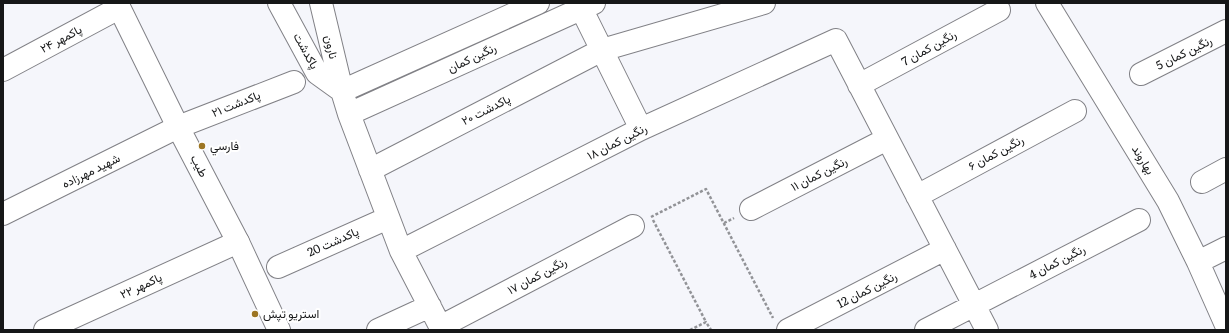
<svg xmlns="http://www.w3.org/2000/svg" width="1229" height="333" viewBox="0 0 1229 333" font-family="Literata,Vazirmatn,serif">
<style>
.lines{fill:none;stroke-linecap:round;stroke-linejoin:round}
.minor-casing{stroke:#818186;stroke-width:24}
.major-casing{stroke:#818186;stroke-width:24}
.path{stroke:#929397;stroke-width:2.5;stroke-dasharray:3 2;stroke-linecap:butt}
.minor{stroke:#fff;stroke-width:22}
.major{stroke:#fff;stroke-width:22}
.poi-dot{fill:#9d7623;stroke:#fff;stroke-width:1.5}
.labels{text-anchor:middle;stroke-width:4;stroke-linejoin:round;paint-order:stroke}
.street-label{font-size:12px;fill:#161718;stroke:#fff}
.poi-label{font-size:12px;fill:#161718;stroke:#fff;text-anchor:start}
</style>
<rect width="100%" height="100%" fill="#f5f6fb"/>
<g class="lines">
<g class="minor-casing">
<path id="minor" d="M279 3 317 73 342 91
M321 3 342 91 349 114 401 251 442 330
M1047 3 1168 201 1198 262 1226 325
M581 8 641 129
M3 70 119 8
M1141 74 1226 31
M859 85 999 10
M342 91 538 3
M349 114 594 3
M370 170 602 50 764 3
M1202 182 1226 169
M917 196 1075 111
M751 209 887 139
M3 214 178 127 294 82
M401 251 641 129 836 40 987 330
M1198 262 1226 248
M278 267 388 218
M440 327 633 226
M45 330 238 242
M378 330 430 306
M788 330 945 249
M926 330 1139 220"/>
</g>
<g class="major-casing">
<path id="major" d="M117 3 178 127 238 242 279 330"/>
</g>
<path class="path" d="M651 217 706 189 773 318
M653 220 706 322
M724 223 734 218
M690 330 706 322 711 330"/>
<use href="#minor" class="minor"/>
<use href="#major" class="major"/>
</g>
<g class="poi-dot">
<circle cx="202" cy="146" r="4"/>
<circle cx="255" cy="314" r="4"/>
</g>
<g class="labels">
<g class="street-label">
<text transform="translate(61 39) rotate(-28)" y="4">پاکمهر ۲۴</text>
<text transform="translate(331 47) rotate(77)" y="4">نارون</text>
<text transform="translate(929 48) rotate(-29)" y="4">رنگین کمان 7</text>
<text transform="translate(306 51) rotate(61)" y="4">پاکدشت</text>
<text transform="translate(1184 53) rotate(-26)" y="4">رنگین کمان 5</text>
<text transform="translate(472 58) rotate(-25)" y="4">رنگین کمان</text>
<text transform="translate(236 104) rotate(-22)" y="4">پاکدشت ۲۱</text>
<text transform="translate(486 110) rotate(-27)" y="4">پاکدشت ۲۰</text>
<text transform="translate(617 142) rotate(-27)" y="4">رنگین کمان ۱۸</text>
<text transform="translate(996 153) rotate(-28)" y="4">رنگین کمان ۶</text>
<text transform="translate(1143 160) rotate(59)" y="4">بهاروند</text>
<text transform="translate(199 166) rotate(63)" y="4">طیب</text>
<text transform="translate(91 171) rotate(-26)" y="4">شهید مهرزاده</text>
<text transform="translate(819 174) rotate(-27)" y="4">رنگین کمان ۱۱</text>
<text transform="translate(333 242) rotate(-24)" y="4">پاکدشت 20</text>
<text transform="translate(1057 262) rotate(-27)" y="4">رنگین کمان 4</text>
<text transform="translate(537 276) rotate(-28)" y="4">رنگین کمان ۱۷</text>
<text transform="translate(141 286) rotate(-25)" y="4">پاکمهر ۲۲</text>
<text transform="translate(867 290) rotate(-27)" y="4">رنگین کمان 12</text>
</g>
<g class="poi-label">
<text x="210" y="150">فارسي</text>
<text x="263" y="318">استریو تپش</text>
</g>
</g>
<rect width="1229" height="333" fill="none" stroke="#161718" stroke-width="8"/>
</svg>
